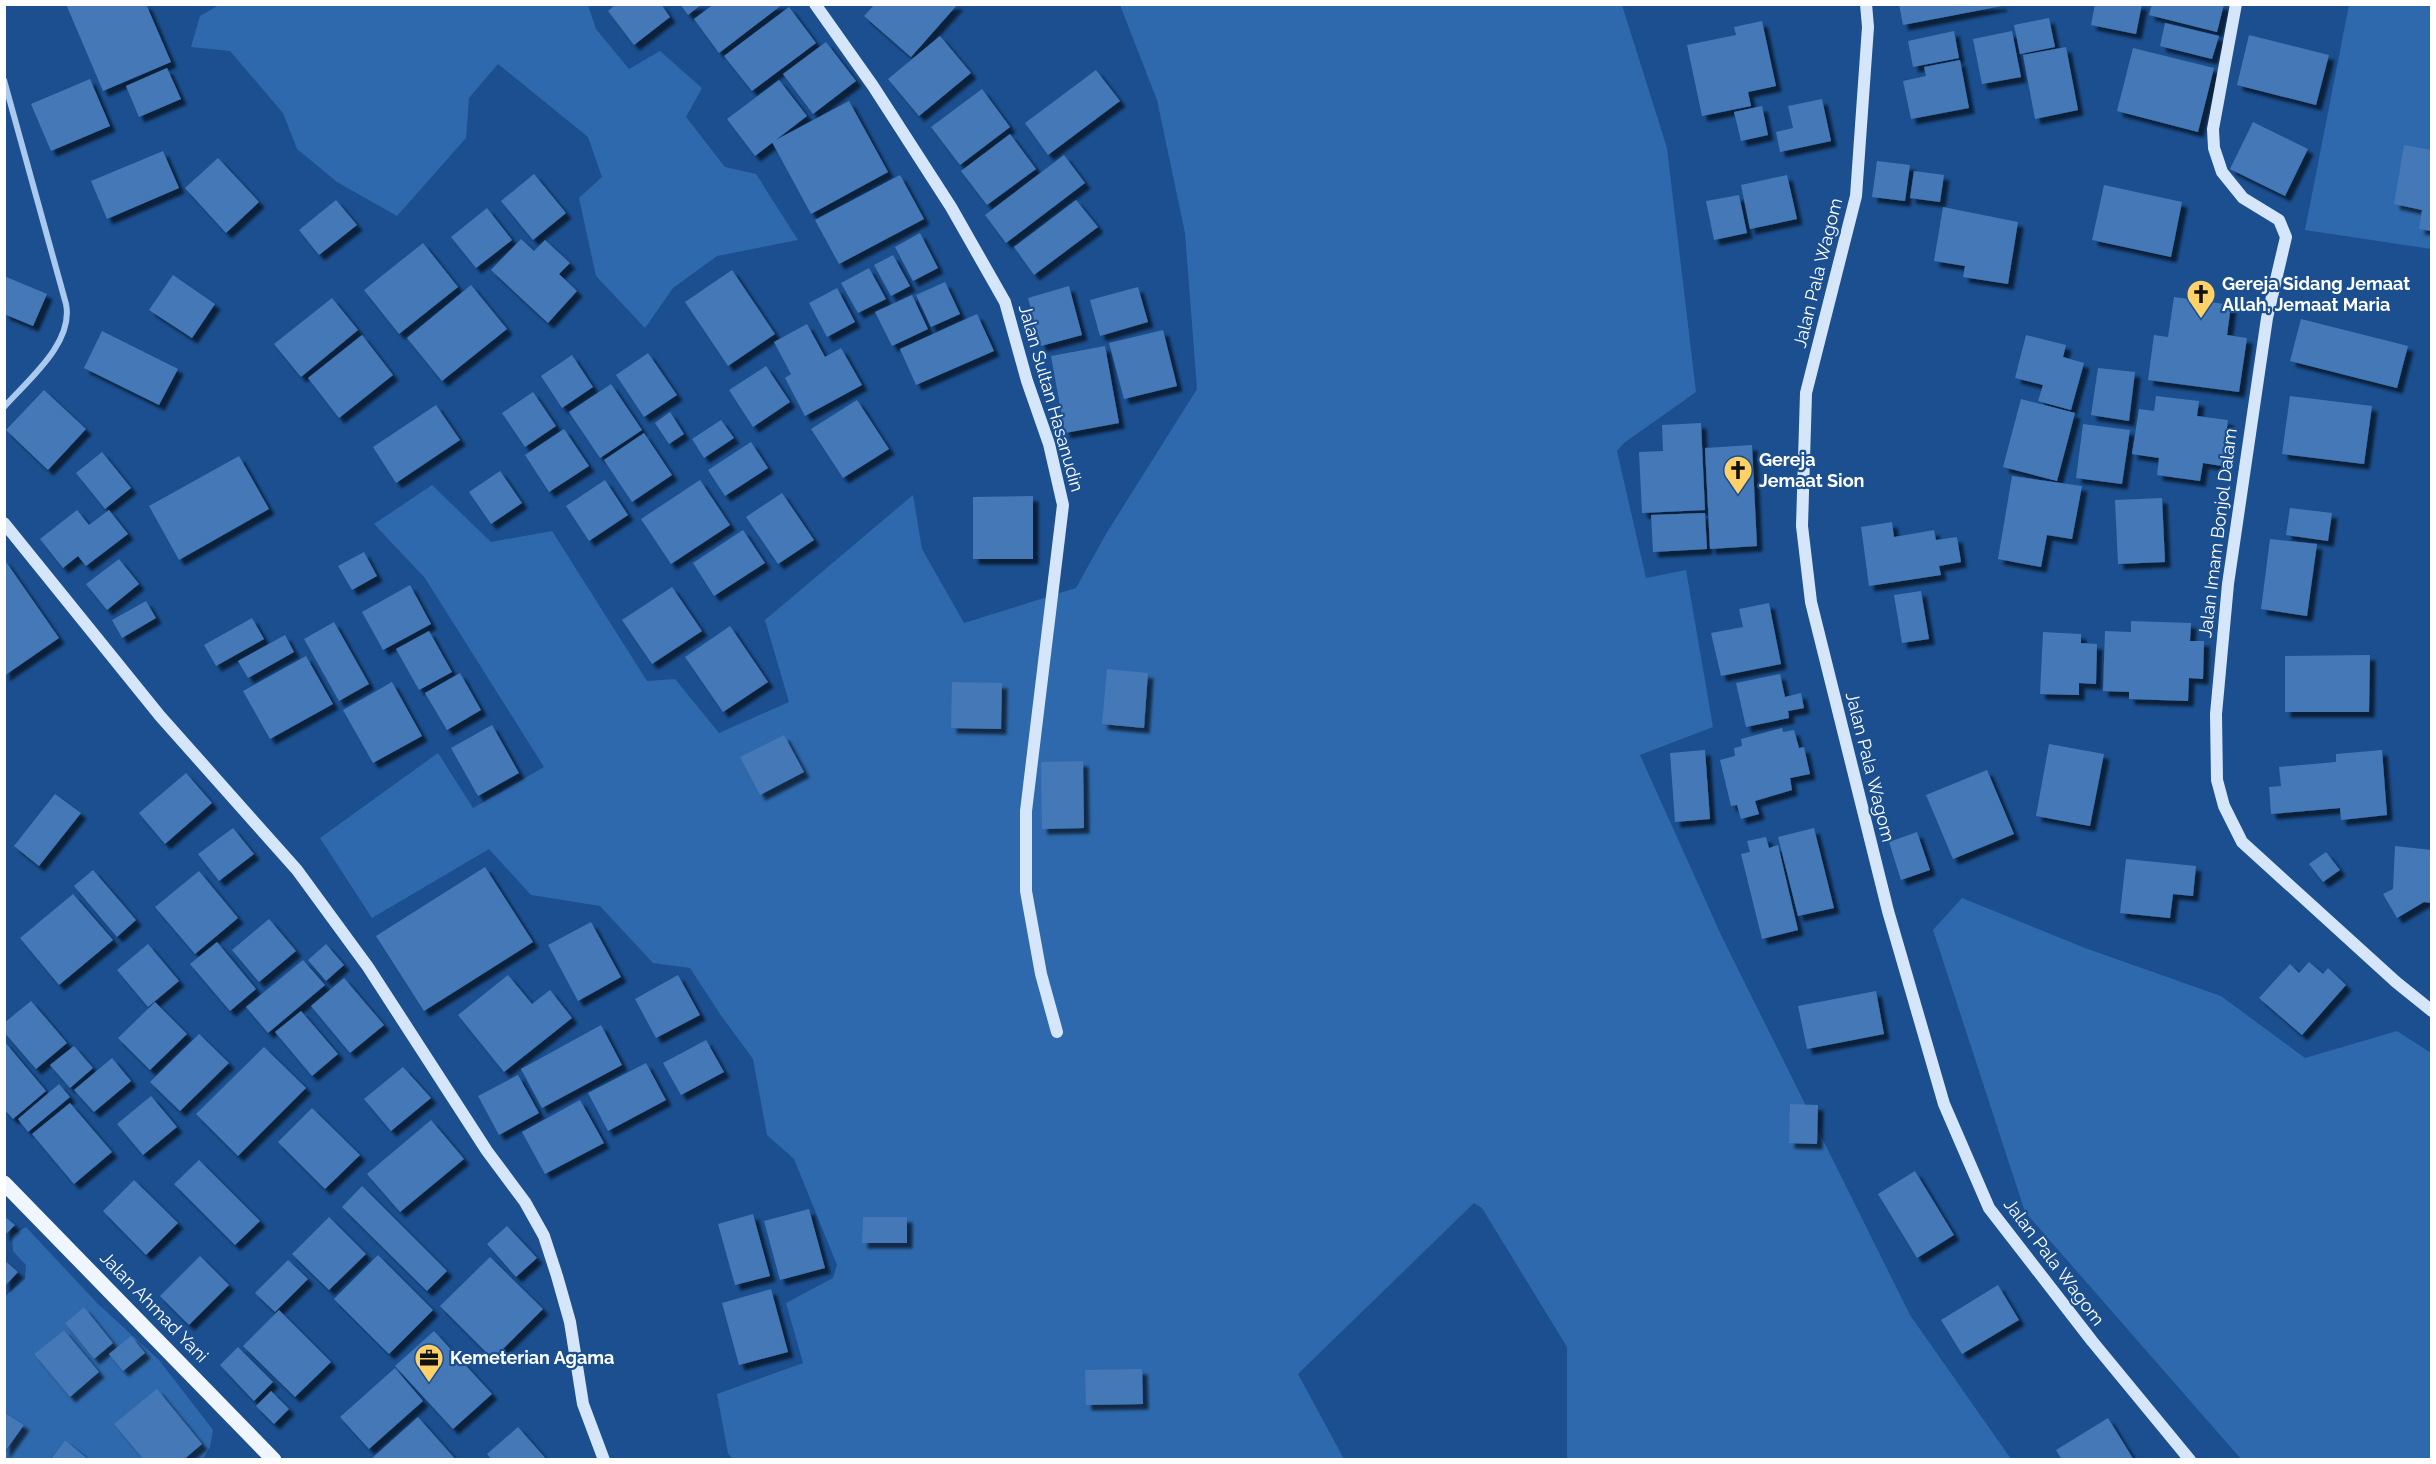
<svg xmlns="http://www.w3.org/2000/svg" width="2436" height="1464" viewBox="0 0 2436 1464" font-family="Raleway,sans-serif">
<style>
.green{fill:#2e69ad;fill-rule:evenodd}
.building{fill:#4478b7;filter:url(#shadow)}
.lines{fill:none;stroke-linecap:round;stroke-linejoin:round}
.street{stroke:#a9c9ee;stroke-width:6}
.secondary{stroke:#d6e6fa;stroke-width:12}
.primary{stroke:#f0f6ff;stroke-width:15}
.labels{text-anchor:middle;stroke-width:4.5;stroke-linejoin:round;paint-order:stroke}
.street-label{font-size:18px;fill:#fff;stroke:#1b4f8f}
.poi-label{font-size:18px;font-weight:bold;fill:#fff;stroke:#1b4f8f;text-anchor:start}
</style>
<defs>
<filter id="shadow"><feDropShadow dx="5.5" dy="5.5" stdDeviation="1.5" flood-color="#0009"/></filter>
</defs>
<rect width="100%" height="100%" fill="#1b4f8f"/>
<path class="green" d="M219 5H588L596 29 629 69 660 51 702 88 686 117 725 167 756 174 798 240 717 256 673 288 645 328 596 276 579 198 602 177 588 137 498 64 469 98 466 138 397 216 337 182 297 149 283 113 230 51 191 47 200 16Z
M1120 5H1622L1667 148 1696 392 1624 443 1617 451 1646 578 1686 570 1713 727 1640 755 1721 935 1910 1315 2011 1459H1567V1347L1482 1208 1474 1203 1298 1374 1344 1459H732L728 1453 717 1394 803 1363 786 1303 833 1278 837 1265 794 1159 767 1135 753 1059 720 1014 690 968 653 963 600 906 531 895 489 849 372 918 320 838 438 753 473 808 544 767 425 578 374 524 432 485 491 542 552 531 647 681 675 679 719 733 789 702 765 620 913 495 922 549 964 623 1076 588 1106 534 1197 389 1185 233 1157 100Z
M2349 5H2431V249L2305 230Z
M1962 898 2085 948 2221 996 2305 1058 2397 1031 2431 1053V1459H2241L2025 1212 1933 930Z
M26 1227 97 1303 159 1360 213 1430 210 1447 203 1459H183L202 1444 144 1459H89L65 1440 50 1459H5V1453L24 1425 5 1412 4 1297 25 1279 26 1265 13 1251 12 1235ZM84 1307 113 1343 94 1359 65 1323ZM64 1330 99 1372 70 1397 34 1354Z"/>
<path class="building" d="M66 4H146L171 62 103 91Z
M616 4H661L670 17 634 45 608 11Z
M680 4H702L688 15Z
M714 4H783L719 53 694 19Z
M875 4H958L911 57 864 16Z
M1899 4H2001L2002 6 1903 25Z
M2095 4H2142L2136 34 2091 25Z
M2152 4H2224L2217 32 2149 15Z
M789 7 816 43 752 91 724 56Z
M2049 18 2055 47 2020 54 2014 25Z
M1762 21 1776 86 1748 92 1751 106 1702 116 1687 45 1736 35 1734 27Z
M2165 23 2219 36 2212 59 2160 46Z
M1954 31 1959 58 1913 67 1908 41Z
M2012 31 2021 77 1982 84 1973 39Z
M2249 35 2329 55 2316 105 2237 85Z
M940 36 971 73 919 116 888 79Z
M826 42 856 81 813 114 783 74Z
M2066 47 2078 110 2035 119 2023 55Z
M2133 48 2214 68 2198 132 2117 111Z
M1960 60 1969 108 1911 119 1903 81 1926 76 1924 67Z
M167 68 181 99 139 117 126 86Z
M1096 70 1120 101 1048 155 1025 123Z
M90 79 110 126 51 151 31 104Z
M779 80 807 116 755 156 727 119Z
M982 89 1010 127 960 165 931 127Z
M1822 99 1831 141 1780 152 1776 132 1793 128 1788 106Z
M849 101 888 172 811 214 772 142Z
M1762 106 1768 135 1741 141 1734 112Z
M2253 122 2308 149 2285 196 2230 169Z
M1010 134 1036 169 987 205 961 171Z
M2404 145 2432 150V231L2419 229 2422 210 2394 204Z
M163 151 179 188 107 219 91 181Z
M1064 155 1085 183 1006 243 985 215Z
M218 158 259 202 226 233 185 188Z
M1877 161 1910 165 1905 201 1872 197Z
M1914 171 1944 175 1940 202 1910 198Z
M534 174 566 213 533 240 501 201Z
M900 175 924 219 839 264 815 220Z
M1787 175 1797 219 1750 229 1741 185Z
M2104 185 2182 202 2171 257 2092 240Z
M1739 195 1747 233 1714 240 1706 201Z
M336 200 357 225 319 255 299 230Z
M1076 200 1098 227 1034 275 1014 247Z
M1943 207 2018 222 2008 284 1963 277 1965 266 1934 261Z
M487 208 512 240 476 268 451 237Z
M920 233 938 268 913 281 895 247Z
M521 239 534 251 545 240 570 263 559 274 577 291 548 323 491 270Z
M423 243 458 287 399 334 364 290Z
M893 255 910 286 891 296 874 265Z
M869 268 886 299 858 313 841 283Z
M732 270 775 334 728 366 685 302Z
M173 275 215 304 192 338 149 310Z
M4 276 47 294 33 326 4 314Z
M945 282 960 314 931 327 916 295Z
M471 285 507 329 442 381 407 338Z
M1069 286 1082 335 1041 346 1028 298Z
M1138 287 1148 322 1100 336 1090 300Z
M837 288 855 322 827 337 809 303Z
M912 295 928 329 892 346 875 312Z
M2174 297 2231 305 2227 335 2247 338 2239 392 2148 380 2154 335 2168 337Z
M332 298 358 330 301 377 274 344Z
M977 314 994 351 916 385 900 349Z
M2301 319 2408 346 2397 388 2290 361Z
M807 324 825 357 841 348 862 385 805 416 785 378 791 374 774 342Z
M1163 330 1177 386 1124 399 1109 343Z
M102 331 178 369 159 405 84 368Z
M362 335 393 375 339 418 308 378Z
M2026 335 2066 345 2063 357 2084 363 2071 410 2038 401 2043 385 2015 378Z
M1105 346 1119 423 1065 433 1051 356Z
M648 353 677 395 644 417 616 375Z
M572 355 593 387 562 408 541 376Z
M766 366 790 402 753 427 729 390Z
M2098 368 2135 372 2129 421 2091 415Z
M611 384 642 430 600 458 569 412Z
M44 390 86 429 48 470 6 430Z
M533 392 556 426 525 447 502 413Z
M2156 396 2199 401 2197 416 2228 420 2222 466 2203 463 2200 481 2157 475 2159 458 2132 454 2139 409 2154 411Z
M2290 396 2372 406 2364 464 2282 454Z
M2021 399 2075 413 2057 481 2003 467Z
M857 400 889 449 843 478 811 429Z
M436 405 460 440 396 483 373 447Z
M670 412 684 434 669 444 655 423Z
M721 420 734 438 704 458 692 439Z
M1701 423 1705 510 1642 513 1639 452 1663 451 1662 425Z
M2083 424 2130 430 2122 484 2076 478Z
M564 429 589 466 549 492 525 455Z
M644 433 672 475 632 502 604 460Z
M751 442 768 468 725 496 708 470Z
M1752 445 1757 546 1710 549 1705 448Z
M102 452 131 488 105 509 76 473Z
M239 456 269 509 179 560 149 506Z
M500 471 522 503 491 524 469 492Z
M2012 476 2082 486 2072 539 2047 535 2041 567 1998 559Z
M605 480 628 515 589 541 566 506Z
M700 480 730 525 671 564 641 519Z
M782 493 814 540 778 564 746 517Z
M1033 496V559H973V497Z
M2162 498 2165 562 2118 564 2115 500Z
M2290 508 2332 513 2328 541 2286 535Z
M77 510 89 525 109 510 128 534 86 566 78 556 63 568 40 539Z
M1705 513 1707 549 1653 552 1651 515Z
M1892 522 1894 537 1934 530 1936 540 1957 537 1961 562 1939 566 1941 575 1869 586 1861 527Z
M743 530 765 563 714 596 693 563Z
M2270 539 2317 544 2307 616 2261 609Z
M364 552 377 576 352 590 338 566Z
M4 559 59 638 4 676Z
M119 559 139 584 107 610 86 584Z
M410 585 431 624 383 650 362 612Z
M672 587 702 631 652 664 622 620Z
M1921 591 1929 639 1902 643 1894 595Z
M146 601 156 618 122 638 112 620Z
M1769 603 1781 664 1721 676 1711 633 1743 627 1739 609Z
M252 618 264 639 216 666 204 645Z
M2131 621 2191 623 2190 641H2204L2203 679 2189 678 2188 701 2129 699V692L2103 691 2105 631 2131 632Z
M334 622 369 684 339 701 304 639Z
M730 626 768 682 723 712 685 657Z
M429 631 452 672 419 690 396 649Z
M2043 632 2081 634V643L2097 644 2096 684 2079 683V695L2040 694Z
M285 635 294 652 248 678 238 661Z
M2370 655 2369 712H2285V656Z
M306 656 333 704 270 739 243 691Z
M1107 669 1148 673 1144 728 1102 724Z
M460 673 481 710 447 730 425 693Z
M1780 674 1785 697 1801 693 1804 708 1788 711 1789 718 1746 727 1736 683Z
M392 682 422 736 373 763 343 710Z
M952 682 1002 683 1001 729 951 728Z
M492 725 519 773 478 796 451 748Z
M1782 728 1783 732 1794 730 1799 748 1804 747 1810 774 1790 778 1792 790 1755 801 1759 814 1741 819 1737 805 1731 806 1720 760 1735 756 1734 748 1742 746 1741 739Z
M784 735 804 772 760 795 740 757Z
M2049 744 2104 754 2090 826 2036 816Z
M1705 750 1710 819 1675 822 1670 753Z
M2382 750 2387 815 2341 820 2340 808 2271 814 2269 787 2281 786 2279 767 2336 762V754Z
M1083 761 1084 828 1042 829 1041 762Z
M1987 770 2014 834 1953 859 1926 795Z
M186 773 212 803 165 844 139 813Z
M55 794 81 813 39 866 14 846Z
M233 828 254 854 219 881 198 854Z
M1814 828 1834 908 1798 916 1778 837Z
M1917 832 1930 870 1901 880 1889 842Z
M1766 837 1769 848 1778 845 1798 930 1762 939 1741 854 1750 852 1747 841Z
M2395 846 2432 850V903L2424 902 2397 918 2383 894 2393 889Z
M2326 852 2340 870 2323 882 2309 864Z
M2126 859 2196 866 2193 896 2173 894 2170 918 2120 913Z
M485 867 533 942 424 1011 376 936Z
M93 870 136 920 117 937 74 886Z
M199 871 238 918 195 954 155 907Z
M73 894 113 940 59 985 20 938Z
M269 919 296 951 259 982 232 950Z
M591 922 621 977 578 1001 548 945Z
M217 942 256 989 230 1011 190 964Z
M148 944 179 981 148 1007 117 970Z
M326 944 344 965 326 981 308 960Z
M303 960 325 985 268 1033 246 1007Z
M2309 962 2323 974 2328 968 2346 985 2302 1035 2259 998 2290 964 2299 973Z
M508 975 532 1004 550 990 572 1018 504 1072 458 1015Z
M678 975 700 1015 656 1038 635 999Z
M344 978 384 1025 350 1053 311 1006Z
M1876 991 1884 1034 1807 1049 1798 1006Z
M31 1001 67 1043 36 1069 4 1032V1023Z
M155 1002 187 1034 150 1070 118 1038Z
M301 1011 338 1054 312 1076 275 1032Z
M601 1025 622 1065 542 1108 521 1069Z
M199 1034 229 1063 180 1111 150 1082Z
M706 1040 724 1072 681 1095 663 1063Z
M4 1041 46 1091 13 1119 4 1109Z
M74 1046 93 1068 70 1088 50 1065Z
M264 1047 306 1088 238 1156 196 1114Z
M112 1058 131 1081 94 1112 74 1090Z
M646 1063 666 1100 608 1131 588 1093Z
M403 1067 431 1098 391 1131 364 1099Z
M518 1075 539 1113 499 1135 478 1096Z
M59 1084 70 1097 28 1132 18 1119Z
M151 1096 177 1127 143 1155 117 1124Z
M580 1100 604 1143 545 1174 522 1132Z
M70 1103 112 1152 74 1184 32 1134Z
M1790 1104 1818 1105 1817 1144 1789 1143Z
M312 1108 360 1155 325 1189 278 1142Z
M431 1120 464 1159 400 1212 367 1174Z
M199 1160 260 1221 235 1245 174 1184Z
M1915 1171 1954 1235 1917 1258 1878 1194Z
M134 1180 178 1223 146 1255 103 1211Z
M362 1186 447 1271 427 1291 342 1207Z
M809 1209 825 1268 780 1280 764 1221Z
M753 1214 770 1276 735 1285 718 1224Z
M4 1216 15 1225 4 1236Z
M329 1217 366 1254 329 1290 292 1254Z
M863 1217H907V1243H862Z
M507 1226 537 1258 516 1277 487 1244Z
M378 1255 433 1310 389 1354 334 1299Z
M200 1256 229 1285 189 1325 160 1296Z
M490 1257 543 1309 493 1359 440 1306Z
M4 1260 18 1272 4 1287Z
M288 1260 308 1279 275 1312 255 1293Z
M1998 1285 2019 1320 1962 1354 1941 1320Z
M771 1289 788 1352 739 1365 722 1303Z
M84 1307 113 1343 94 1359 65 1323Z
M279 1310 331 1362 295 1397 243 1346Z
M64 1330 99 1372 70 1397 34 1354Z
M434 1331 492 1394 453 1429 395 1366Z
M131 1336 145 1353 123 1371 109 1354Z
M238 1347 273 1382 254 1401 220 1365Z
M395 1368 423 1401 369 1449 340 1417Z
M1142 1369 1143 1404 1086 1405 1085 1370Z
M157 1389 202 1444 183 1460H144L114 1424Z
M271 1391 289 1409 274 1424 256 1406Z
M4 1412 24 1425 4 1453Z
M418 1417 456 1460H370Z
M2108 1418 2134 1460H2062L2056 1450Z
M518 1427 547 1460H492L487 1454Z
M65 1440 89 1460H50Z"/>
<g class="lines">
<path class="street" d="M4 80 66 304C74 343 28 380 4 407"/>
<path class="secondary" d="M815 4 873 86 951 207 1005 302 1027 381 1049 444 1063 505 1026 811V891L1041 974 1057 1032
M1866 4 1868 27 1856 196 1806 393 1802 526 1811 602 1888 911 1944 1104 1989 1208 2092 1341 2190 1460
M2236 4 2213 129 2214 148 2222 172 2243 198 2279 220 2286 237 2267 318 2228 584 2216 714 2217 780 2224 806 2242 842 2396 982 2432 1011
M4 523 160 716 297 870 368 967 487 1151 525 1202 544 1236 557 1276 570 1322 583 1404 604 1460"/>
<path class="primary" d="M4 1183 274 1460"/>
</g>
<defs>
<g id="church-pin" transform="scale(1.5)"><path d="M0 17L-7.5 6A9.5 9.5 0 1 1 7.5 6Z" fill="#ffd166" stroke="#1b4f8f"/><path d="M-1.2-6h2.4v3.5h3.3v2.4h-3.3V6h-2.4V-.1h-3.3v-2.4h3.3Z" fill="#111"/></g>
<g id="office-pin" transform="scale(1.5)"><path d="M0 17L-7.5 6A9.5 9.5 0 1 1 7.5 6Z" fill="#ffd166" stroke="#1b4f8f"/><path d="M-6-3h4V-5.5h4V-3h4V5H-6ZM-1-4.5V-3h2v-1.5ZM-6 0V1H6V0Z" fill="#111"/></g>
</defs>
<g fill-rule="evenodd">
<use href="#church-pin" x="2201" y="294"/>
<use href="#church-pin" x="1738" y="470"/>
<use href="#office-pin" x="429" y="1358"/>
</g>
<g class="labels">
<g class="street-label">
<text transform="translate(1818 273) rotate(-76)" y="6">Jalan Pala Wagom</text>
<text transform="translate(1051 398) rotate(74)" y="6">Jalan Sultan Hasanudin</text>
<text transform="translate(2218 533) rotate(-83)" y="6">Jalan Imam Bonjol Dalam</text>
<text transform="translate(1870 767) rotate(76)" y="6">Jalan Pala Wagom</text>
<text transform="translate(2054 1262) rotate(53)" y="6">Jalan Pala Wagom</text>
<text transform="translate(154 1307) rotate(46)" y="6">Jalan Ahmad Yani</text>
</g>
<g class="poi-label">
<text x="2222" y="290">Gereja Sidang Jemaat<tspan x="2222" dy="21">Allah, Jemaat Maria</tspan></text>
<text x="1759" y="466">Gereja<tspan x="1759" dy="21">Jemaat Sion</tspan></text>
<text x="450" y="1364">Kemeterian Agama</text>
</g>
</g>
<rect width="2436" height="1464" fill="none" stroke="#ffffff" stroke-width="12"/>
</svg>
